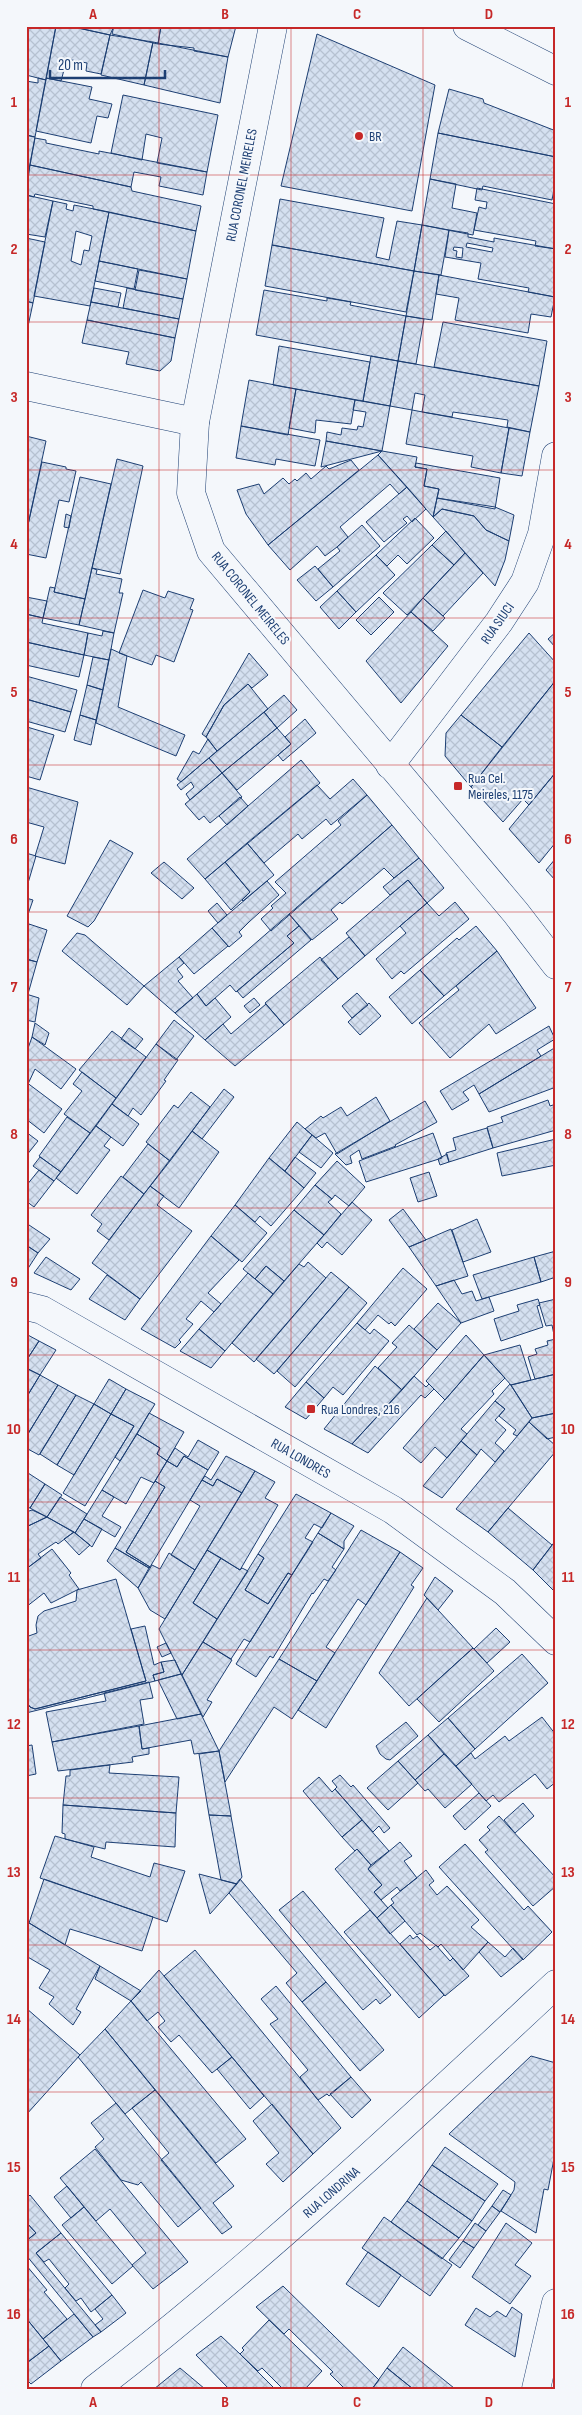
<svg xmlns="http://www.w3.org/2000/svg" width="582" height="2415" viewBox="0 0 582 2415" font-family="'Sofia Sans Condensed',sans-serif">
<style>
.building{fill:url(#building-cross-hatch);stroke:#1d3f73;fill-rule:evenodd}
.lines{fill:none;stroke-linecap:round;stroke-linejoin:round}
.street-casing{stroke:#1d3f73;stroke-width:29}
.secondary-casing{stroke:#1d3f73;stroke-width:29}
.primary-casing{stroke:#1d3f73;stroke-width:29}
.street{stroke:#f4f7fb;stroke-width:28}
.secondary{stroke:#f4f7fb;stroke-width:28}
.primary{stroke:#f4f7fb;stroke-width:28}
.grid{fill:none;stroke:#c62828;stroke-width:1;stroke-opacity:0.55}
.poi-dot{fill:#c62828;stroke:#f4f7fb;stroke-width:2}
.labels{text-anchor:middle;stroke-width:4;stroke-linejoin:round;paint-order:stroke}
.poi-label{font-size:14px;fill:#1d3f73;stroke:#f4f7fb;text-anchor:start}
.street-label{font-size:14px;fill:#1d3f73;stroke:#f4f7fb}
.neatline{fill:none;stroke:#c62828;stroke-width:2}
.grid-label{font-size:16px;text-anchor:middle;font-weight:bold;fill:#c62828}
</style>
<defs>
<pattern id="building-cross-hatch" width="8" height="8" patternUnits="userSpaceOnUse" patternTransform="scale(1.25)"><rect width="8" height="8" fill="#d5e0f0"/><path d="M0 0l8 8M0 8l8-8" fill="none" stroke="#b6c1d1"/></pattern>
</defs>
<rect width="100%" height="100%" fill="#f4f7fb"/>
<path class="building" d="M26 26H56L46 80 26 75Z
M56 26H69L110 35 101 74 86 71 87 63 67 59 61 81 46 78Z
M69 26H114L110 35Z
M114 26H161L158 44 112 34Z
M161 26H236L228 57 194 51V48L158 44Z
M317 34 435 85 412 211 281 186Z
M110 35 153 42 144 85 101 75Z
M153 42 228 57 220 103 144 85Z
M38 78 46 80 35 137 26 135V81L38 83Z
M46 78 92 87 89 99 112 104 108 118 97 116 91 143 36 131Z
M449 89 483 99 484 103 556 131V157L438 133Z
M123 95 218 115 207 172 157 163 162 138 146 134 142 160 111 153Z
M438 133 556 157V179L552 200 483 186 482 190 430 179Z
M26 135 35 137 26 185Z
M35 138 46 140V143L99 154V151L207 172 203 195 159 186 161 177 134 172 131 187 30 165Z
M30 165 131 187 132 191 201 206 196 231 93 209V206L35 194 34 197 26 195Z
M430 179 456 184 452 208 477 213 473 235 422 225Z
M477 188 556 204V249L535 246 536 241 474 230 479 207 486 209 487 202 475 200Z
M26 195 53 201 45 237 26 234Z
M280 199 384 218 376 257 389 260 397 221 422 225 414 271 272 245Z
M53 201 67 204 66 209 73 211 74 205 109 212 90 306 34 296ZM76 231 92 236 89 251 84 250 81 265 71 261Z
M109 212 196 231 187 279 99 261Z
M422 225 449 230 441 275 414 271Z
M449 230 468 233V237L494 242V238L556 249 555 297 528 292 529 288 478 279 481 263 445 257ZM467 243 493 248 492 252 466 247ZM454 247 463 248 462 258 456 257 457 251 453 250Z
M26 238 45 242 33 303 26 301Z
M272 245 414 271 406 312 265 286Z
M99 261 138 269 134 289 95 281Z
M139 270 187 279 183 299 135 290Z
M414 271 439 275 432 320 406 316Z
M439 275 555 297 551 317 531 314 528 333 455 320 459 298 436 294Z
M94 288 121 293 118 307 91 302Z
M127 288 183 299 179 319 123 308Z
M264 290 327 301V298L351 302 350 305 406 316 398 361 256 335Z
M26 301 33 303 27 331H26Z
M91 302 179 319 175 338 87 320Z
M406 316 424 319 416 364 398 361Z
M87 320 175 338 171 361 160 371 126 364 129 352 82 343Z
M443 322 547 341 539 386 434 367Z
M279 346 370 362 363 401 273 385Z
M371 356 398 361 390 406 363 401Z
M398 361 539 386 530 432 507 427 508 420 453 412 452 417 422 412 425 395 415 393 412 410 390 406Z
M249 380 296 389 288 435 241 426Z
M296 389 355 400 351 424 316 420 315 433 289 428Z
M355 400 390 406 382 451 326 441 327 432 341 435 342 428 357 430 358 426 363 427 366 412 353 410Z
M412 410 509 428 501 473 471 467 473 456 406 444Z
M241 426 320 440 315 466 276 459 275 465 236 458Z
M509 428 530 432 522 476 501 473Z
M26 436 46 441 26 534Z
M326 441 382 451 321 467Z
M382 451 417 457 415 467 427 469 424 486 439 489 433 517 378 455Z
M378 455 407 487 399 494 390 484 340 527 348 537 337 547 325 556 317 546 290 570 268 545Z
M117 459 143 466 120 574 92 568Z
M351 460 359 470 268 545 246 514 237 490 259 484 264 494 283 478 289 484 295 479 297 481 306 473 311 479 326 466 329 469Z
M42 462 66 467V469L76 471 69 502 59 500 46 558 26 554V534Z
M416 463 500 478 495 509 437 498 439 489 424 486 427 469 415 467Z
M80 477 111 484 85 599 54 592Z
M407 487 426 509 412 522 407 516 403 519 407 523 384 542 366 522Z
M437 498 495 507 514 515 509 541 486 530 474 516 442 509 433 517Z
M442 509 474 516 486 530 509 541 505 560 495 586 433 517Z
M66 514 71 516 69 528 64 527Z
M415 518 434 538 407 564 398 555 387 566 376 555Z
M362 525 380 546 333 587 318 569 340 551 337 547Z
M446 531 465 553 454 565 432 545Z
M432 545 454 565 407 615 383 593Z
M465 553 483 573 443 616 423 598Z
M376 555 395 575 356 612 337 591Z
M315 566 333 587 316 601 297 580Z
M92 568 97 570 96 574 122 579 119 593H123L114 633 79 625Z
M50 587 55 588 54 592 85 599 79 625 43 618Z
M143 590 165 598 168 591 194 599 190 609 193 610 174 662 156 655 152 665 119 653Z
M337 591 356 612 339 629 320 607Z
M26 597 47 601 43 618 26 614Z
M379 597 394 612 371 635 356 620Z
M423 598 445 618 433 631 411 612Z
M411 612 448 646 401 703 366 661Z
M26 614 43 618 42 623 88 633 84 655 26 642Z
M103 631 114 633 109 660 84 655 88 633 102 636Z
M556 632V648L548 639Z
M529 633 556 663V680L502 747 461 715Z
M26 642 84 655 79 677 26 665Z
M111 649 127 656 118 707 185 735 176 756 96 723Z
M249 653 268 675 252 688 248 684 224 705 206 737 202 734Z
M93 657 109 660 103 690 87 685Z
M26 676 77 690 71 712 26 699Z
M556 680V772L529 805 523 799 503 822 471 787Z
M248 684 268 709 217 751 206 737 224 705Z
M87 685 103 690 96 720 80 715Z
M284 695 297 710 277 728 264 712Z
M26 699 71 712 65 732 26 721Z
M264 712 277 728 222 773 209 758Z
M80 715 96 720 91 745 74 740Z
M461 715 502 747 471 787 445 756 446 733Z
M305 719 316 733 283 761 278 755 291 744 285 737Z
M27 727 54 735 40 780 26 776Z
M277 728 291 744 237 790 222 773Z
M208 739 217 751 181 782 177 779 193 751 199 754Z
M209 758 222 773 190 800 186 794 194 787 191 782 181 790 177 785Z
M301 760 320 783 205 879 187 859Z
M556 772V842L539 863 509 829Z
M222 773 242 797 210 823 204 816 199 820 185 804Z
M353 779 367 795 331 825 326 819 302 839 298 834 264 863 247 843 317 785 330 799Z
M26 787 78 802 65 864 35 856 44 827 26 822Z
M367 795 392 825 271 931 261 919 273 908 271 906 286 893 275 882 341 825 338 821Z
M240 797 248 806 227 825 219 816Z
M392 825 419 858 394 878 384 868 342 904 340 902 331 910 338 919 312 940 289 914Z
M110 840 133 853 94 921 88 927 67 916Z
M247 843 274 875 243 901 242 900 250 892 225 862Z
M26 853 36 856 26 890Z
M419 858 444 888 427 903 408 880 390 895 383 887Z
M556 858V881L546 870Z
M164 862 194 888 182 899 151 873Z
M225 862 250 892 231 910 205 879Z
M408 880 427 903 365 956 346 933Z
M267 881 279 895 249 922 239 932 242 936 229 947 212 928Z
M26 898 33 900 26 920Z
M455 902 469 919 404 974 401 971 392 979 376 959 406 933 400 926 427 903 439 916Z
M217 903 227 915 218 923 208 911Z
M289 914 299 926 287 936 294 943 236 992 230 985 206 1006 197 994Z
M29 924 47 930 37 962 26 959V935Z
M299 926 311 940 243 998 237 991 294 943 287 936Z
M476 926 497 951 444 996 420 970 457 938 459 940Z
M212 928 228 946 194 974 179 957Z
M77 933 85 935 144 986 127 1005 62 951Z
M349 937 365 956 338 979 321 960Z
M497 951 536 1008 496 1034 489 1024 450 1058 419 1023 459 990 456 986Z
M179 957 184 963 177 969 183 977 178 981 193 998 175 1013 144 986Z
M320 957 338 979 284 1025 265 1003Z
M26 959 37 962 28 994H26Z
M420 970 444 996 412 1024 389 997Z
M357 993 368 1005 352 1018 342 1006Z
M26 994 39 998 35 1022 26 1020Z
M197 994 206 1006 215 998 231 1017 205 1040 175 1013Z
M254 998 260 1005 250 1013 244 1006Z
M369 1003 381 1016 360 1035 348 1022Z
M266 1004 284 1025 235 1066 205 1040 223 1024 231 1034Z
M174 1020 194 1036 176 1060 156 1044Z
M35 1023 49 1033 45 1045 32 1037Z
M549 1026 555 1039 537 1050 541 1056 479 1094 474 1085 463 1092 469 1100 452 1110 440 1091Z
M129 1028 143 1039 135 1049 121 1039Z
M112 1031 146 1057 116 1098 79 1070Z
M32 1037 76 1069 61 1089 35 1069 28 1084 26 1082V1054Z
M156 1044 178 1060 164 1080 166 1081 141 1115 133 1108 128 1116 112 1104Z
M556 1047V1087L489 1112 479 1094Z
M82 1072 116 1098 90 1133 64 1114 82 1091 73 1084Z
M26 1082 62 1109 44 1133 26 1119Z
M224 1089 234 1097 202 1139 192 1131Z
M191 1092 210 1107 170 1161 146 1142 174 1105 178 1108Z
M376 1097 390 1121 337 1154 325 1133 316 1138 305 1129 321 1116 323 1118 341 1107 347 1116Z
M548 1100 550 1106 556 1104V1130L493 1148 487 1127 503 1122 501 1117Z
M425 1101 437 1122 395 1145 396 1146 362 1159 359 1150 350 1156 352 1163 346 1165 335 1154Z
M112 1104 139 1124 123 1146 96 1126Z
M67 1117 90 1133 61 1172 39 1156Z
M297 1122 312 1135 285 1171 269 1158Z
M96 1126 111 1137 104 1146 110 1150 77 1194 56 1178Z
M487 1128 493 1148 449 1162 446 1153 456 1150 453 1138Z
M192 1131 219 1152 179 1208 150 1186Z
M26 1132 38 1141 26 1156Z
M433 1133 442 1158 366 1182 359 1161Z
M312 1135 333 1153 321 1168 299 1152Z
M556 1139V1165L502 1176 497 1153Z
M148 1144 170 1161 144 1194 123 1177Z
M447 1154 449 1162 440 1165 438 1159Z
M40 1157 61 1172 54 1181 33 1166Z
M295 1157 316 1173 304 1188 285 1171Z
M269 1158 304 1188 271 1226 260 1216 255 1222 235 1205Z
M337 1161 365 1187 349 1206 335 1195 332 1199 315 1185Z
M39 1170 54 1181 34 1207 26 1201V1186Z
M429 1172 437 1196 418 1202 410 1178Z
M121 1176 144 1194 109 1240 97 1231 102 1224 91 1215Z
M315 1185 332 1199 328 1202 341 1214 324 1235 294 1210Z
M150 1186 164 1196 157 1205 192 1231 140 1299 92 1263Z
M352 1202 372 1220 342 1255 327 1242 322 1248 317 1243Z
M235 1205 267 1233 242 1262 211 1236Z
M403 1209 426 1240 409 1247 389 1220Z
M294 1210 324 1235 284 1281 266 1266 255 1279 243 1269Z
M477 1219 491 1252 463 1262 452 1230Z
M26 1223 50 1239 38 1253 26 1245Z
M451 1229 468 1276 436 1286 409 1247Z
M211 1236 239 1260 208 1293 221 1304 214 1312 201 1301 186 1319 193 1324 179 1340 181 1342 175 1348 141 1329Z
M26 1245 38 1253 27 1270H26Z
M556 1251V1277L541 1282 534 1257Z
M46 1257 80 1279 71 1290 34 1273Z
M534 1257 541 1282 482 1299 473 1275Z
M308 1262 326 1278 254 1362 232 1343 299 1264 304 1267Z
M266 1266 284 1281 273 1294 255 1279Z
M403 1268 427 1289 395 1326 391 1322 389 1324 378 1315 365 1330 357 1323Z
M331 1272 349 1287 274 1374 256 1359Z
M248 1273 273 1294 225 1351 199 1329Z
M107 1275 140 1299 125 1320 89 1299Z
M454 1280 462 1294 472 1291 476 1301 489 1297 494 1311 461 1323 436 1286Z
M349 1287 367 1303 295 1387 277 1371Z
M538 1299 540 1305 537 1306 543 1327 501 1341 494 1319 519 1311 517 1305Z
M556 1299V1335H554L552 1325 546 1326 539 1303Z
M438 1303 461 1323 437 1350 414 1329Z
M357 1323 370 1334 374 1329 389 1341 343 1395 333 1387 324 1398 306 1382Z
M409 1325 437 1350 402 1390 378 1368 397 1347 392 1343Z
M199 1329 225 1351 211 1368 180 1351Z
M26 1334 39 1341 26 1361Z
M466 1335 484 1355 445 1400 426 1381Z
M556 1339V1374L535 1379 528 1357 537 1354 535 1349 548 1345 547 1341Z
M39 1341 56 1350 40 1375 26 1368V1361Z
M520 1345 531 1380 511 1385 484 1355Z
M484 1355 505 1378 492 1391 494 1394 461 1429 467 1434 447 1458 435 1447 421 1463 403 1448Z
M375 1366 402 1390 352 1444 324 1429Z
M26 1368 40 1375 26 1398Z
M556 1374V1413L532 1418 511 1385Z
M40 1375 58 1385 26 1437V1398Z
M414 1376 426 1387 429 1384 434 1389 425 1398 421 1395 368 1453 352 1444Z
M109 1379 126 1389 111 1414 94 1404Z
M306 1382 324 1398 306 1419 285 1407Z
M510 1384 532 1418 517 1436 513 1434 516 1430 499 1416 505 1409 495 1401Z
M58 1385 76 1395 39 1455 26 1448V1437Z
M126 1389 155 1404 120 1461 115 1457 134 1426 111 1414Z
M76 1395 94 1404 57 1465 40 1454Z
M495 1401 505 1409 495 1420 506 1430 495 1443 504 1451 495 1462 481 1449 477 1455 461 1441Z
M94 1404 111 1414 74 1475 57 1465Z
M149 1413 184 1432 167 1461 157 1454 160 1448 137 1434Z
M556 1413V1437L547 1439 529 1422 532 1418Z
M111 1414 134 1426 85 1506 63 1493Z
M529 1422 556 1446V1451L488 1532 456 1509Z
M137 1434 160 1448 157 1454 167 1461 154 1483 141 1477 126 1504 102 1490Z
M198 1440 219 1452 208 1470 184 1456 177 1467 167 1461 175 1448 188 1457Z
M461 1441 477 1455 442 1498 423 1486Z
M184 1456 208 1470 150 1567 126 1552 165 1487 155 1481 167 1461 177 1467Z
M226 1456 255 1471 242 1493 217 1479 213 1486 202 1480 205 1476 211 1480Z
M255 1471 275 1482 265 1498 278 1505 240 1570 207 1550Z
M28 1473 45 1484 30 1508 26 1507Z
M217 1479 242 1493 195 1570 171 1555 200 1506 190 1500 202 1480 213 1486Z
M155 1481 165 1487 126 1552 150 1567 149 1568 115 1548Z
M45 1484 62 1495 47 1517 30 1508Z
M102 1490 114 1497 102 1516 121 1527 115 1537 84 1519Z
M296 1494 331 1513 322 1528 314 1524 305 1538 313 1542 292 1575 288 1573 268 1604 245 1590 264 1558 258 1554Z
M60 1497 87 1514 75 1533 47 1517Z
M508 1508 552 1545 533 1570 488 1532Z
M32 1510 47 1517 26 1527V1512Z
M331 1513 354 1526 344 1541V1549L318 1533Z
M47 1517 74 1532 58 1544 56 1542 38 1554 41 1558 26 1569V1527Z
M84 1519 102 1529 92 1547 75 1533Z
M361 1530 400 1552 366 1605 358 1599 326 1647 335 1653 317 1681 279 1659Z
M74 1532 90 1545 79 1555 64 1539Z
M318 1533 344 1549 332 1567 336 1570 328 1581 324 1579 313 1594 312 1593 273 1658 270 1656 256 1677 236 1664Z
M556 1540V1593L533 1570Z
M115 1548 149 1568 138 1588 107 1561Z
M52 1549 71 1573 69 1575 79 1589 51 1603 44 1593 26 1607V1569Z
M207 1550 221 1558 193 1603 217 1619 182 1675 159 1629Z
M400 1552 423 1568 411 1585 414 1587 326 1728 298 1710Z
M169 1553 195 1570 165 1619 150 1610 138 1588 152 1565 160 1569Z
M258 1554 264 1558 245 1590 268 1604 288 1573 292 1575 250 1642 244 1639 231 1659 203 1642Z
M221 1558 240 1570 242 1568 248 1571 217 1619 193 1603Z
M435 1577 453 1591 438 1610 424 1595Z
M116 1579 146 1681 35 1709 30 1707 26 1701V1637L37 1633 36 1625 38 1616 44 1611 76 1601 77 1590Z
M427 1598 473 1648 409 1706 379 1673Z
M145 1626 154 1665 161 1662 164 1672 153 1675 155 1681 26 1713V1701L30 1707 35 1709 146 1681 131 1629Z
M496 1628 510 1642 487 1663 474 1649Z
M203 1642 232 1660 207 1700 212 1702 203 1717 182 1675Z
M166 1643 171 1653 162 1657 157 1647Z
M473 1648 494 1671 439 1722 417 1699Z
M522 1654 548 1683 475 1749 448 1718Z
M279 1659 317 1681 292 1719 274 1707 225 1782 219 1751Z
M175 1660 181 1674 155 1681 153 1675 164 1672 161 1662Z
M181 1674 201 1714 177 1719 158 1680Z
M149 1682 153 1698 140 1700 144 1724 52 1742 46 1712 106 1701 104 1693Z
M201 1714 219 1751 194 1754 191 1740 142 1749 139 1726Z
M542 1717 556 1735V1782L547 1789 535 1774 499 1802 493 1795 486 1801 456 1766 471 1753 475 1759 505 1736 509 1741Z
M448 1718 475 1749 456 1766 428 1735Z
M406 1722 418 1736 390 1760 386 1759 380 1754 376 1746Z
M139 1726 142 1749 149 1748V1754L132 1757 133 1762 58 1771 52 1742Z
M428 1735 444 1754 415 1780 398 1761Z
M32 1745 36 1774 26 1776V1746Z
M219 1751 231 1815V1816L209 1815 199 1754Z
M444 1754 472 1784 445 1808 428 1789 425 1791 415 1780Z
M398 1761 418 1783 388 1810 367 1788Z
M110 1765 109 1773 179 1777 176 1813 63 1805 66 1776H70V1770Z
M340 1775 351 1787 353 1785 390 1828 384 1833 379 1826 373 1832 335 1789 337 1787 332 1781Z
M319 1777 332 1792 335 1789 362 1820 342 1837 303 1791Z
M479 1793 491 1806 465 1830 453 1816Z
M523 1803 534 1816 515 1833 504 1820Z
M63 1805 176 1813 175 1847 106 1842 105 1849 65 1839V1834L62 1833Z
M209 1815 231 1816 242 1877 237 1884 221 1880Z
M499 1816 556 1878V1886L533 1906 485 1852 488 1850 479 1840 490 1830 487 1827Z
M362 1820 389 1851 371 1865 357 1849 355 1851 342 1837Z
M55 1836 94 1847 91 1857 150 1877 154 1863 185 1871 167 1922 40 1878Z
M400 1842 412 1856 404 1861 417 1878 400 1891 397 1887 381 1900 374 1892 382 1885 368 1869Z
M465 1844 524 1910 528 1906 552 1932 523 1960 439 1867Z
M357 1849 371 1865 368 1869 382 1885 374 1892 388 1908 377 1918 335 1869Z
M426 1870 434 1881 429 1885 437 1895 447 1886 479 1920 471 1927 488 1942 463 1970 441 1944 438 1947 420 1933 417 1935 391 1905 394 1903 391 1899Z
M199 1874 237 1884 210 1914Z
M44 1879 153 1917 142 1951 70 1929 65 1945 29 1923Z
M240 1879 326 1982 302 2002 286 1983 297 1973 229 1893Z
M303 1891 391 1995 380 2004 376 1999 363 2010 279 1910Z
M391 1905 405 1921 390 1934 377 1918Z
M370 1910 444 1995 419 2018 344 1932Z
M26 1921 100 1966 76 2009 81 2012 73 2025 49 2004 54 1997 39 1988 50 1970 26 1956Z
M410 1935 413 1939 417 1936 430 1950 436 1945 450 1961 453 1958 469 1976 445 1996 400 1944Z
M488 1942 505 1957 513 1948 523 1959 501 1977 479 1952Z
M195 1950 341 2128 313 2154 164 1976Z
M100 1966 141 1991 131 2001 95 1979Z
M159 1970 232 2057 212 2073 179 2035 171 2042 158 2027 165 2021 158 2012 147 2021 131 2001Z
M326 1982 384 2050 360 2071 302 2002Z
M276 1986 351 2077 329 2096 327 2094 318 2100 300 2077 308 2070 270 2024 278 2019 261 1999Z
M131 2001 246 2139 216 2163 105 2029Z
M26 2008 80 2055 26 2115Z
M105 2029 155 2090 125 2114 78 2057Z
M531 2056 556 2063V2148L548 2190 544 2189 536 2233 501 2211 514 2190 515 2182 449 2134Z
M232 2057 264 2096 250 2109 217 2069Z
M351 2077 371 2100 352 2118 330 2094Z
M155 2090 234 2186 213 2203 232 2227 222 2234 161 2160 169 2153 132 2108Z
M116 2103 201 2208 178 2227 141 2182 138 2185 121 2180 95 2147 104 2139 91 2123Z
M272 2104 313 2154 283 2182 266 2164 279 2153 253 2121Z
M445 2147 498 2184 485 2201 432 2165Z
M95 2149 188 2262 153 2289 132 2265 146 2253 110 2209 96 2221 60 2178Z
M432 2165 485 2201 472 2221 419 2184Z
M419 2184 472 2221 459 2238 407 2201Z
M67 2186 84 2207 71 2218 54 2197Z
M503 2190 511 2195 500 2212 492 2206Z
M30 2195 61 2233 36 2253 101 2332 93 2337 26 2255V2241L36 2233 26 2222V2199Z
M407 2201 459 2238 442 2259 391 2222Z
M492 2206 500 2212 486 2231 478 2225Z
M84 2207 133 2266 112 2284 62 2225Z
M384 2217 452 2265 430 2296 362 2248Z
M26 2222 36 2233 26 2241Z
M475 2223 486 2231 474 2248 463 2241Z
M506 2223 532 2243 515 2265 531 2276 510 2304 472 2277Z
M61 2233 112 2295 91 2312 81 2298 76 2301 65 2288 69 2284 49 2259 44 2262 36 2253Z
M463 2241 474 2248 460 2268 449 2260Z
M368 2252 401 2275 379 2307 346 2284Z
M26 2265 47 2290 44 2292 67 2319 43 2339 26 2318Z
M283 2286 379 2380 372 2389H345L330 2374 333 2372 289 2329 284 2334 256 2307Z
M112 2295 126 2313 101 2332 95 2325 103 2319 95 2309Z
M512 2307 522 2314 515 2357 465 2325 476 2308 490 2317 497 2311 506 2317Z
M74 2314 93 2337 61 2361 43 2339Z
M26 2318 49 2346 28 2362 26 2359Z
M269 2320 322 2371 305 2389H283L262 2368 258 2371 240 2354 244 2350 242 2348Z
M221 2336 240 2354 275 2389H229L196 2355Z
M49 2346 61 2361 31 2384 26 2379V2359L28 2362Z
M403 2347 454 2388V2389H413L387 2368Z
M180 2368 205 2389H154Z
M387 2368 413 2389H372Z"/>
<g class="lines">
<g class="street-casing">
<path id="street" d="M26 386 195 422
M390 765 499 622 525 582 542 534 556 456
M26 1306 42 1310 393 1510 505 1592 556 1641
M536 2389 556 2303"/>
</g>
<g class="secondary-casing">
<path id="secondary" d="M273 26 195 422 191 493 211 551 516 913 556 965
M95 2389C257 2264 406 2124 556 1984"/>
</g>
<g class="primary-casing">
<path id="primary" d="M467 26 556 71"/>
</g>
<use href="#street" class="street"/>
<use href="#secondary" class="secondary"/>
<use href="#primary" class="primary"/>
</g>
<path class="grid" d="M159 26V2389M291 26V2389M423 26V2389M26 175H556M26 322H556M26 470H556M26 618H556M26 765H556M26 912H556M26 1060H556M26 1208H556M26 1355H556M26 1502H556M26 1650H556M26 1798H556M26 1945H556M26 2092H556M26 2240H556"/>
<g class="poi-dot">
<circle cx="359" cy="136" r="5"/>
<rect x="453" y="781" width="10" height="10" rx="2.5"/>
<rect x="306" y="1404" width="10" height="10" rx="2.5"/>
</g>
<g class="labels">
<g class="poi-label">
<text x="369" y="141">BR</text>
<text x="468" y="783">Rua Cel.<tspan x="468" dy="16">Meireles, 1175</tspan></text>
<text x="321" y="1414">Rua Londres, 216</text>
</g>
<g class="street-label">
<text transform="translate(241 185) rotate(-79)" y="5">RUA CORONEL MEIRELES</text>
<text transform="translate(251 598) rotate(51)" y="5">RUA CORONEL MEIRELES</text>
<text transform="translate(497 623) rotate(-55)" y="5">RUA SIUCI</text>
<text transform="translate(301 1458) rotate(30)" y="5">RUA LONDRES</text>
<text transform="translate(331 2192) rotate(-41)" y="5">RUA LONDRINA</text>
</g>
</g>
<rect width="582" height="2415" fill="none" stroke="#f4f7fb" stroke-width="55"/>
<path d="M50 70v8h115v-8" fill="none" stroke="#1d3f73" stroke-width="2.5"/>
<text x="58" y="70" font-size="15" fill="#1d3f73" stroke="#f4f7fb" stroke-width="4" paint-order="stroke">20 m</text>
<rect x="28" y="28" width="526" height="2360" class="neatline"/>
<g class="grid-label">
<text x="93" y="19">A</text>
<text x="225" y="19">B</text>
<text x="357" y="19">C</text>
<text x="489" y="19">D</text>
<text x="14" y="107">1</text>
<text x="568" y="107">1</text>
<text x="14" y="254">2</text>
<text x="568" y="254">2</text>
<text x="14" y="402">3</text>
<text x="568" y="402">3</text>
<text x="14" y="549">4</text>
<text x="568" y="549">4</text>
<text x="14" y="697">5</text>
<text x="568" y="697">5</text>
<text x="14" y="844">6</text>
<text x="568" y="844">6</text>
<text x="14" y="992">7</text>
<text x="568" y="992">7</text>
<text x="14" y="1139">8</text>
<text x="568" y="1139">8</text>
<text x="14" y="1287">9</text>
<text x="568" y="1287">9</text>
<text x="14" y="1434">10</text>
<text x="568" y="1434">10</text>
<text x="14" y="1582">11</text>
<text x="568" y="1582">11</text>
<text x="14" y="1729">12</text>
<text x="568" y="1729">12</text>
<text x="14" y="1877">13</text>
<text x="568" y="1877">13</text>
<text x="14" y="2024">14</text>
<text x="568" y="2024">14</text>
<text x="14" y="2172">15</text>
<text x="568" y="2172">15</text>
<text x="14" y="2319">16</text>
<text x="568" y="2319">16</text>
<text x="93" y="2407">A</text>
<text x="225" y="2407">B</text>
<text x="357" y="2407">C</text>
<text x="489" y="2407">D</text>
</g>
</svg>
